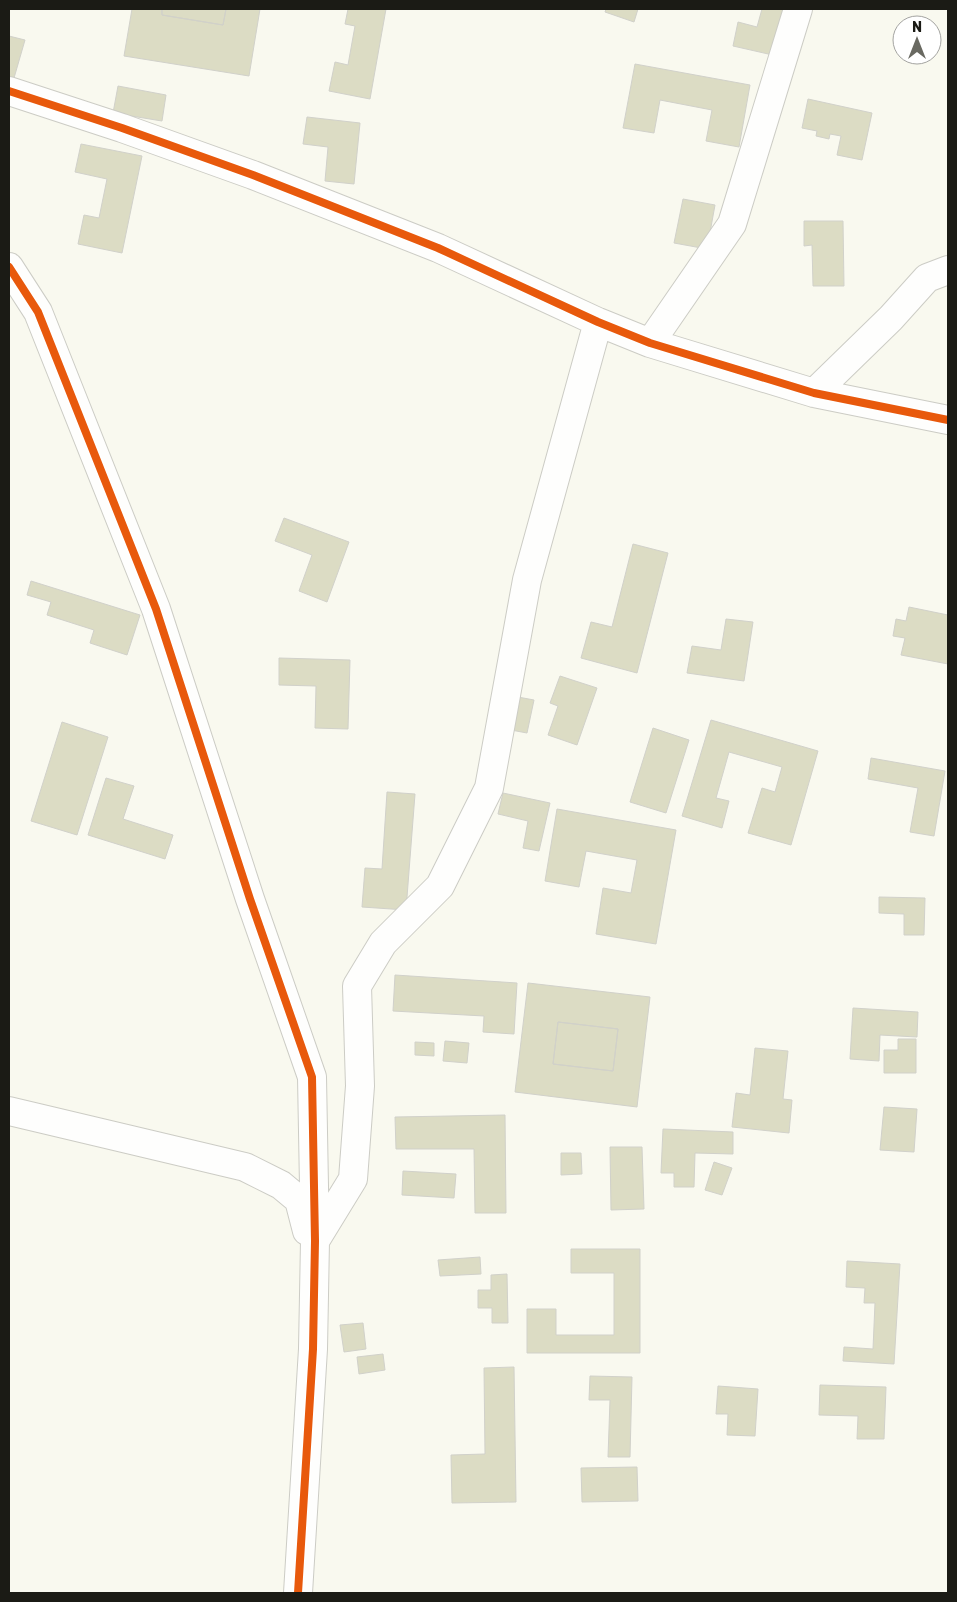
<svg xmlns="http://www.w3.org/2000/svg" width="957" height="1602" viewBox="0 0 957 1602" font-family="Rubik,sans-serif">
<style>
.building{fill:#dcdcc4;stroke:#d1d1ca;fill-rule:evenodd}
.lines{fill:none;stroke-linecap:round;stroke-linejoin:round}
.minor-casing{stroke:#ccccc5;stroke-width:30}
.minor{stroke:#fefefd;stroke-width:28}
.cycleway-casing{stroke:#fff;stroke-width:11}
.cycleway{stroke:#e8590c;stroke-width:8}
</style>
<rect width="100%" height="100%" fill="#f9f9ef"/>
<path class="building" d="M132 9H162V15L223 25 226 9H260L249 76 124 56Z
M162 9H226L223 25 162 15Z
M348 9H386L370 99 329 91 335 62 348 65 355 26 345 24Z
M606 9H638L634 22 605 12Z
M762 9H788L777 56 733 46 738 22 757 27Z
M9 36 25 40 14 78 9 77Z
M635 64 750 85 739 147 706 141 712 110 660 100 654 133 623 128Z
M118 86 166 95 162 121 113 113Z
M808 99 872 113 862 160 837 155 841 136 830 134 829 139 816 136 817 131 802 128Z
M307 117 360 123 354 184 325 181 328 147 303 144Z
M81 144 142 156 122 253 78 244 84 215 99 218 107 179 75 172Z
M683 199 715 205 707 249 674 243Z
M804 221H843L844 286H813L812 245 804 246Z
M284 518 349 542 327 602 299 591 312 555 275 541Z
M633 544 668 553 637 673 581 658 591 622 612 627Z
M31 581 140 615 127 655 90 643 94 630 47 615 51 602 27 595Z
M909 607 948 615V664L901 655 905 638 893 636 896 619 906 621Z
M726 619 753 622 744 681 687 673 692 646 721 650Z
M279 658 350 660 348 729 315 728 316 686 279 685Z
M560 676 597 688 577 745 548 735 558 706 550 703Z
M518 697 534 700 527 733 511 730Z
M711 720 818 751 791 845 748 833 762 788 775 792 782 767 729 752 716 798 729 801 722 828 682 816Z
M62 722 108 737 77 835 31 821Z
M653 728 689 740 666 813 630 802Z
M871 758 945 771 934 836 910 832 918 788 868 779Z
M106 778 134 786 123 819 173 835 165 859 88 835Z
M387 792 415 794 406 910 362 907 365 868 382 869Z
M503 793 550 803 539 851 523 848 528 821 498 814Z
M557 809 676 830 656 944 596 934 603 888 631 893 637 860 586 851 579 887 545 881Z
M879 897 925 898 924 935H904V914L879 913Z
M395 975 517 983 514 1034 483 1032 484 1016 393 1011Z
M528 983 650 997 637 1107 515 1092ZM558 1022 618 1029 613 1071 553 1064Z
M853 1008 918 1012 917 1037 880 1035 879 1061 850 1059Z
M558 1022 618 1029 613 1071 553 1064Z
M898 1039H916V1073H884V1050H898Z
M445 1041 469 1043 467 1063 443 1061Z
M415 1042 434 1043V1056L415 1055Z
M755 1048 788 1051 783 1099 792 1100 789 1133 732 1127 736 1093 750 1095Z
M884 1107 917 1109 914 1152 880 1150Z
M505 1115 506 1213H475L474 1149H396L395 1117Z
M663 1129 733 1132V1154L695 1153 694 1187H674V1173H661Z
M610 1147H642L644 1209 611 1210Z
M561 1153H581L582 1174 561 1175Z
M714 1162 732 1168 722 1195 705 1190Z
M403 1171 456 1174 454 1198 402 1195Z
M571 1249H640V1353H527V1309H556V1335H614V1273H571Z
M480 1257 481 1274 440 1276 438 1260Z
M847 1261 900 1264 894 1364 843 1361 844 1347 873 1349 875 1303H864L865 1288 846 1287Z
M507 1274 508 1323H492V1308H478V1290H491V1275Z
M363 1323 366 1349 344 1352 340 1325Z
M383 1354 385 1370 359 1374 357 1357Z
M514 1367 516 1502 452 1503 451 1455 485 1454 484 1368Z
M590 1376 632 1377 630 1457H608L610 1400H589Z
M820 1385 886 1387 884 1439H857L858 1416 819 1415Z
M718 1386 758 1389 755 1436 727 1435 728 1414H716Z
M637 1467 638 1501 582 1502 581 1468Z"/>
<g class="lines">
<g class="minor-casing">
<path id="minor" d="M9 91 122 128 253 175 438 248 598 322 650 343 814 393 948 420
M9 267 38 312 156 609 250 899 312 1077 315 1241 313 1349 298 1593
M650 343 732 224 798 9
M814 393 891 318 927 278 948 270
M9 1111 245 1167 281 1185 299 1200 307 1231
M315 1241 353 1179 360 1086 357 986 383 943 440 886 489 788 527 580 598 322"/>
</g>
<use href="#minor" class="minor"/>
<g class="cycleway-casing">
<path id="cycleway" d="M9 91 122 128 253 175 438 248 598 322 650 343 814 393 948 420
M9 267 38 312 156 609 250 899 312 1077 315 1241 313 1349 298 1593"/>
</g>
<use href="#cycleway" class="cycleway"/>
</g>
<rect width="957" height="1602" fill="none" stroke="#1b1b15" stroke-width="20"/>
<g transform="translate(917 40)"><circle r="24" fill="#ffffff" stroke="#a4a4a1"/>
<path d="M0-4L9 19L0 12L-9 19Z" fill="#696961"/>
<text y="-8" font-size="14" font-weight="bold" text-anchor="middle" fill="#1b1b15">N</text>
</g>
</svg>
